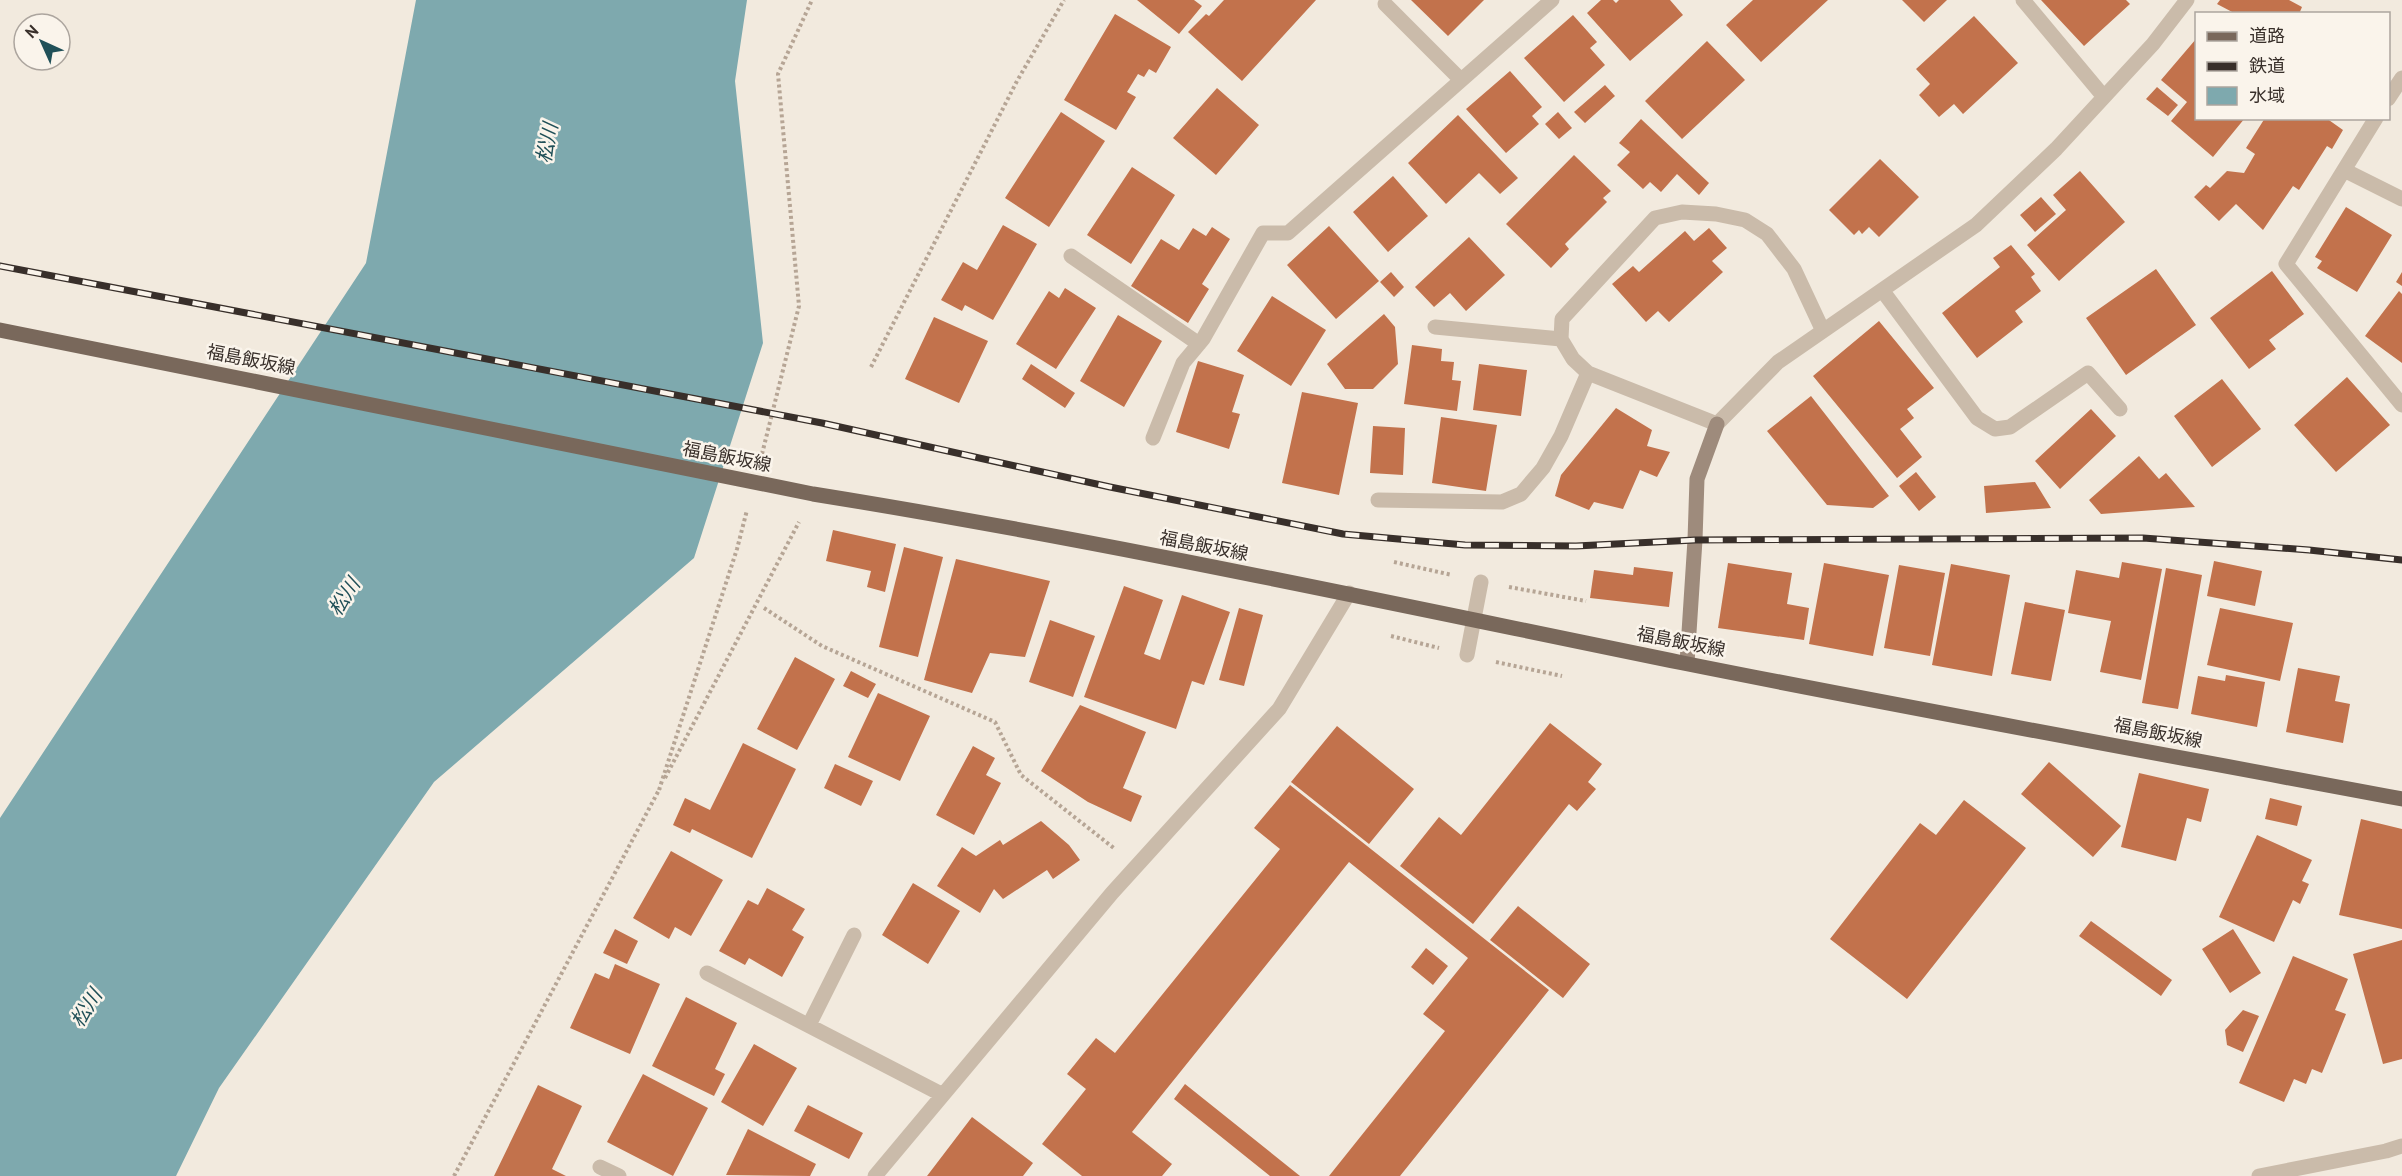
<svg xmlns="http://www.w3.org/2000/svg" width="2402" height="1176" viewBox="0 0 2402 1176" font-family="'PT Sans','Noto Sans JP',sans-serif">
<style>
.water{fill:#7ea9ae}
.building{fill:#c2724c}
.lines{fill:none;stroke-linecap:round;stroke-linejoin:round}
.path{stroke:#b6a595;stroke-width:4;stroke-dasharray:3 3;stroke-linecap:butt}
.street{stroke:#cabbaa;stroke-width:15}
.secondary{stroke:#9e8b7c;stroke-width:15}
.primary{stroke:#79685b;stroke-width:15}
.rail-casing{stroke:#382f2a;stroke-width:7}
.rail{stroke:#faf4eb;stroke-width:4.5;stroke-dasharray:14;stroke-linecap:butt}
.labels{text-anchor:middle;stroke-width:5;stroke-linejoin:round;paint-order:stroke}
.street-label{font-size:18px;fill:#382f2a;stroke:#faf4eb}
.water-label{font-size:20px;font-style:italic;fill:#205058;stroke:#faf4eb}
</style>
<rect width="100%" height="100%" fill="#f2eade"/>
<path class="water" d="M416 0H747L735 81 763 343 694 558 434 782 219 1088 176 1176H0V818L366 263Z"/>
<path class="building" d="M1137 0H1194L1202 6 1179 34Z
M1224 0H1316L1242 81 1188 32 1206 14 1209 16Z
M1411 0H1484L1448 36Z
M1601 0H1613L1616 3 1619 0H1670L1683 15 1630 61 1587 13Z
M1753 0H1828L1761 62 1726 25Z
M1902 0H1947L1924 22Z
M2041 0H2126L2130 4 2084 46Z
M2220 0H2289L2302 7 2299 14H2236L2217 4Z
M1115 14 1171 47 1156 73 1149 69 1144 77 1138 74 1127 92 1136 97 1116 130 1064 100Z
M1573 15 1597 42 1590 48 1605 65 1564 102 1524 58Z
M1974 16 2018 63 1963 114 1954 104 1939 117 1919 95 1930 84 1916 69Z
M2196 39V118H2245L2213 157 2171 121 2187 102 2161 80Z
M1707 41 1745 80 1682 139 1645 101Z
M1510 71 1542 107 1532 116 1539 124 1506 153 1466 109Z
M1605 85 1615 96 1585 123 1574 112Z
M2157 87 2178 105 2168 116 2146 99Z
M1217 88 1259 125 1216 175 1173 138Z
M1061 112 1105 141 1049 227 1005 198Z
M1558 112 1572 128 1559 139 1545 124Z
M1458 115 1518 178 1500 194 1479 173 1446 204 1408 163Z
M2265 118H2326L2343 130 2332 149 2327 146 2299 190 2293 186 2263 230 2236 204 2219 221 2194 197 2206 185 2210 188 2227 171 2244 173 2255 154 2246 148Z
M1641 119 1709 183 1699 195 1677 174 1661 192 1650 182 1643 189 1617 165 1630 152 1619 143Z
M1574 155 1611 191 1603 198 1607 202 1565 244 1569 249 1551 268 1506 224Z
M1880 159 1919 197 1879 237 1869 227 1862 234 1859 230 1854 235 1829 210Z
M1132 167 1175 195 1131 264 1087 235Z
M2080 171 2125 222 2059 281 2027 245 2066 210 2053 195Z
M1393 176 1428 216 1388 252 1353 212Z
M2041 197 2056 214 2035 232 2020 215Z
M2346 207 2392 235 2357 292 2317 268 2322 261 2315 257Z
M1003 225 1037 244 993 320 965 305 962 311 941 300 963 262 977 270Z
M1329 226 1379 281 1336 319 1287 265Z
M1212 227 1230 239 1202 284 1209 289 1188 323 1131 286 1161 239 1179 250 1193 228 1206 236Z
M1709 228 1727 248 1712 261 1723 272 1669 322 1658 311 1646 322 1612 284 1633 266 1639 272 1685 231 1694 241Z
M1469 237 1505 275 1466 311 1450 293 1434 307 1415 287Z
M2011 245 2035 274 2031 277 2041 291 2015 311 2023 322 1977 358 1942 313 2000 267 1993 258Z
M2156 269 2196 325 2126 375 2086 318Z
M2272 271 2304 314 2269 340 2276 349 2249 369 2210 318Z
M1391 272 1404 287 1394 297 1380 282Z
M2402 272V286L2396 282Z
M1065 288 1096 308 1056 369 1016 344 1049 291 1059 298Z
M2399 291 2402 294V363L2365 336Z
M1272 296 1326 330 1291 386 1237 351Z
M1384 314 1395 327 1398 364 1373 389H1345L1327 364Z
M1118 315 1162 341 1124 407 1080 381Z
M934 317 988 341 959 403 905 379Z
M1879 321 1934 388 1907 409 1914 418 1900 429 1922 457 1897 478 1813 376Z
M1412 345 1442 349 1441 361 1454 362 1452 380 1461 381 1457 411 1404 404Z
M1198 361 1244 375 1232 412 1240 414 1229 449 1176 432Z
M1031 364 1075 393 1065 408 1022 379Z
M1479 364 1527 370 1521 416 1473 410Z
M2347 377 2390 425 2336 472 2294 425Z
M2222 379 2261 429 2212 467 2174 416Z
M1302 392 1358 403 1339 495 1282 483Z
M1811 396 1889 496 1873 508 1827 505 1767 431Z
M1616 408 1652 430 1647 446 1670 452 1657 477 1640 470 1623 509 1594 502 1589 510 1555 496 1561 475Z
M2091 409 2116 436 2060 489 2035 461Z
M1441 417 1497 425 1486 491 1432 483Z
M1373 426 1405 428 1403 475 1370 473Z
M2139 456 2159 479 2166 473 2195 507 2101 514 2089 500Z
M1916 472 1936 497 1919 511 1899 486Z
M2035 482 2051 508 1986 513 1984 486Z
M833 530 896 544 885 592 867 587 871 571 826 561Z
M904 547 943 557 918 657 879 647Z
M956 559 1050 581 1025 657 990 653 972 693 924 680Z
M2214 561 2262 571 2255 606 2207 596Z
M2122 562 2162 569 2141 680 2100 672 2111 621 2068 613 2076 570 2119 578Z
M1728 563 1792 573 1787 604 1809 608 1804 640 1718 628Z
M1824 563 1889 575 1873 656 1809 644Z
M1951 564 2010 575 1992 676 1932 665Z
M1899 565 1945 573 1930 656 1884 648Z
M1634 567 1673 572 1669 607 1590 598 1594 570 1633 575Z
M2166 568 2202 575 2178 709 2142 703Z
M1124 586 1163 600 1144 654 1160 660 1182 595 1230 612 1204 685 1192 681 1176 729 1084 697Z
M2025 602 2065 610 2051 681 2011 674Z
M1239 608 1263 615 1244 686 1219 680Z
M2220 608 2293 623 2280 681 2207 665Z
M1050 620 1095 636 1073 697 1029 682Z
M795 657 835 679 797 750 757 729Z
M2298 668 2340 676 2335 701 2350 704 2343 743 2286 732Z
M851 671 876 684 868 698 843 686Z
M2226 675 2265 682 2257 727 2191 714 2198 676 2225 681Z
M878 693 930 716 900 781 848 757Z
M1080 705 1146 732 1123 788 1142 796 1131 822 1088 802 1041 771Z
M1550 723 1602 764 1588 782 1596 789 1577 811 1569 804 1473 924 1400 866 1439 817 1461 835Z
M1337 726 1414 789 1369 844 1291 782Z
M743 743 796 769 752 858 692 829 690 833 673 825 685 798 710 810Z
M973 746 995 758 986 775 1001 783 974 835 936 815Z
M2049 762 2121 826 2093 857 2021 794Z
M835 764 873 781 861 806 824 788Z
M2139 773 2209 789 2201 822 2187 818 2176 861 2121 847Z
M1290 785 1549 990 1400 1176H1329L1445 1031 1423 1014 1468 958 1349 862 1132 1132 1172 1164 1162 1176H1082L1042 1144 1086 1089 1067 1074 1096 1038 1115 1053 1280 849 1254 828Z
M2270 798 2302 806 2297 826 2265 819Z
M1964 800 2026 848 1907 999 1830 939 1920 823 1936 835Z
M2361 819 2402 829V929L2339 915Z
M1041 821 1069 845 1080 860 1053 879 1047 870 1003 899 994 889 980 913 937 886 962 847 976 856 1000 840 1003 845Z
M2257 835 2312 860 2302 881 2309 884 2300 904 2293 900 2274 942 2219 917Z
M671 851 723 880 691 936 675 927 669 939 633 918Z
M913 883 960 911 928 964 882 935Z
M767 888 805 909 792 930 804 937 782 977 749 958 745 965 719 951 748 900 758 905Z
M1518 906 1590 964 1563 998 1490 940Z
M2091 921 2172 980 2161 996 2079 936Z
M615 929 638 941 627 964 603 953Z
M2233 929 2261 973 2230 993 2202 949Z
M2402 940V1059L2383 1064 2353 954Z
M1426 948 1448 966 1433 985 1411 967Z
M2293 956 2348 979 2335 1010 2346 1014 2322 1073 2312 1069 2306 1084 2294 1079 2284 1102 2239 1083Z
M615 964 660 984 630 1054 570 1028 595 973 609 979Z
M686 997 737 1023 715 1069 725 1074 714 1096 652 1066Z
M2243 1010 2259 1016 2243 1052 2227 1045 2225 1030Z
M754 1044 797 1068 763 1126 721 1102Z
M643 1074 708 1108 673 1176 607 1142Z
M1185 1084 1300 1176H1270L1174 1099Z
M538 1085 582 1106 552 1169 566 1176H494Z
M808 1105 863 1133 849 1159 794 1131Z
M972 1117 1033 1163 1023 1176H927Z
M748 1129 816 1164 810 1176 726 1175Z"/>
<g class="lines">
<path class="path" d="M871 367 1017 81 1064 0
M762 454 799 306 778 74 812 0
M1394 562 1452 575
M1509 587 1586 601
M764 608 822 646 995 722 1021 775 1115 849
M1391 636 1439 648
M1496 662 1562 676
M665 778 799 522
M659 790 737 549 747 510
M454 1176 660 788"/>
<path class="street" d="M2023 0 2104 97
M1385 4 1461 80
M2388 99 2402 78
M2376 118 2286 264 2402 405
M2344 170 2402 199
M1071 256 1199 344
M1882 290 1977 418 1995 429 2010 427 2088 373 2120 409
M1435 327 1561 339
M1823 331 1794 269 1767 234 1745 220 1716 214 1682 212 1655 218 1562 319 1561 339 1573 359 1588 373 1717 424 1778 362 1976 225 2056 149 2153 44 2187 0
M1153 438 1183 363 1203 339 1263 233H1288L1552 0
M1378 500 1502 502 1521 494 1543 468 1561 436 1588 373
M1467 655 1481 582
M707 973 943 1095
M809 1025 854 935
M600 1167 619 1176
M875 1176 1112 893 1279 709 1349 593
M2259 1176 2386 1151 2402 1146"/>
<path class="secondary" d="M1687 663 1695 540 1697 479 1717 424"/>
<path class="primary" d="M0 330 813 494C1105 541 1394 604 1683 663 1922 711 2162 754 2402 799"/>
<g class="rail-casing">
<path id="rail" d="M0 266 822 423 1110 487 1343 534 1465 545 1576 546 1695 540 2143 538 2309 550 2402 560"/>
</g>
<use href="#rail" class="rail"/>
</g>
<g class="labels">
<g class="street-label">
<text transform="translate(251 360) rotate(11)" y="6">福島飯坂線</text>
<text transform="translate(727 457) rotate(11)" y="6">福島飯坂線</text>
<text transform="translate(1204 546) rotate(11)" y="6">福島飯坂線</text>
<text transform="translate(1681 642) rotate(11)" y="6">福島飯坂線</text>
<text transform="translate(2158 733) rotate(11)" y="6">福島飯坂線</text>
</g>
<g class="water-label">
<text transform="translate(547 143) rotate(-79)" y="7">松川</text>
<text transform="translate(344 597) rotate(-57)" y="7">松川</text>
<text transform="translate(86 1008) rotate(-58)" y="7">松川</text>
</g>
</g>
<rect x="2195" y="12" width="195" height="108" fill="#faf4eb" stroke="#aca59e" stroke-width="1.5"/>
<rect x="2207" y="32" width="30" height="9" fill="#79685b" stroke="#aca59e" stroke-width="1.5"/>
<text x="2249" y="42" font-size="18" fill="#382f2a">道路</text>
<rect x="2207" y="62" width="30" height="9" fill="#382f2a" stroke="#aca59e" stroke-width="1.5"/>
<text x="2249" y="72" font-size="18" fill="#382f2a">鉄道</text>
<rect x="2207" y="87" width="30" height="18" fill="#7ea9ae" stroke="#aca59e" stroke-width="1.5"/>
<text x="2249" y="102" font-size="18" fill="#382f2a">水域</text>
<g transform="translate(42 42) rotate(315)"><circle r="28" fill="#faf4eb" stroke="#aca59e" stroke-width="1.5"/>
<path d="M0-4.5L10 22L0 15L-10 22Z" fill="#205058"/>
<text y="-9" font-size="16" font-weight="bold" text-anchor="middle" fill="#382f2a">N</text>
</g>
</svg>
